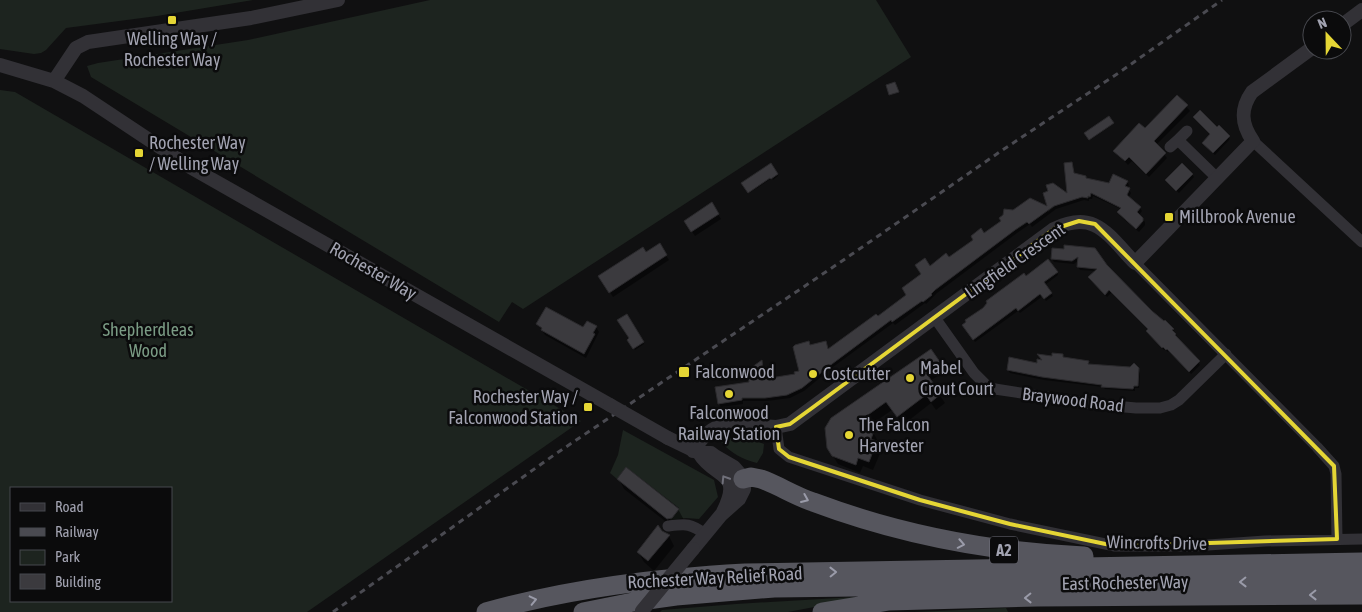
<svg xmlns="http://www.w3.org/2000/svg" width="1362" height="612" viewBox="0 0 1362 612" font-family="'Asap Condensed',sans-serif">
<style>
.green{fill:#1d241f;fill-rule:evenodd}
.shadow{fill:#0007}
.building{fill:#3b3a3e;stroke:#2b2a2d}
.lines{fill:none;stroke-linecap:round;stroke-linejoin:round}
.minor{stroke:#323136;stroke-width:11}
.tertiary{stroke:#323136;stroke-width:14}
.trunk{stroke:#56565e;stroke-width:19}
.rail{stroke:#4a4a51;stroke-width:3;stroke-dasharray:6 5;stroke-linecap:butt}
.tertiary-bridge{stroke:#323136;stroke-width:14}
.oneway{stroke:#70707a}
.oneway2{stroke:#9a9ba9}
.marked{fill:none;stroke:#e5d635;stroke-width:4;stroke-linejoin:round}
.poi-dot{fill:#e5d635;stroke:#0b0b0c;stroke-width:2}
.labels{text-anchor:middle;stroke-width:5;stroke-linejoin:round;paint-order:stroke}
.shield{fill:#0b0b0c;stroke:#757580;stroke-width:1}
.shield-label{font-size:16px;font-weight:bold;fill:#a2a3b1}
.poi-label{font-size:18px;fill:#a2a3b1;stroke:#0b0b0c;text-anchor:start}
.street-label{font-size:18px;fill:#a2a3b1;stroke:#0b0b0c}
.park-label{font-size:18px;fill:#7a9b84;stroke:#0b0b0c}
</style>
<rect width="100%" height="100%" fill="#101011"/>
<path class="green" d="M0 0H253L157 16 66 28 46 50 41 53 34 54 0 49Z
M430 0H876L911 57 523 309 512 302 499 322 91 77 87 66 98 63 248 40Z
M0 90 15 92 581 421 307 612H0ZM11 488H171V601H11Z
M623 430 714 480 718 497 699 519 686 518 670 520 679 508 626 467 617 479 610 473 618 455Z
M726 438H749L764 444 763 453 757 463C742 459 732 454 721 442Z
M872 596 788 612H660L662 610 736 604Z
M1006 608 1008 612H914Z"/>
<path class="shadow" d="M1177 96 1190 111 1156 145 1167 158 1149 177 1132 161 1128 165 1115 151 1145 129Z
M1109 118 1113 124 1090 140 1086 133Z
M1217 129 1230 139 1215 155 1205 145Z
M1072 163 1075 175 1086 177 1087 180 1110 184 1127 182 1129 185 1127 188 1131 193 1129 197 1140 208 1142 211 1139 215 1145 222V225L1139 232 1120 216 1118 212 1121 209 1093 196 1092 199H1089V201L1084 200 1056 209 1032 227 1030 224 1017 233 937 293 926 304 925 303 895 325 893 323 833 367 804 391 790 398 767 401H743V404L721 407 719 404 750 383 761 362 765 381 796 375 800 372 809 343 811 346 826 342 829 351 908 296 930 267 949 259 984 234 1048 209V212L1069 195Z
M771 165 778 176 773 180 772 178 749 193 743 184Z
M1192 174 1194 177 1179 193 1167 181Z
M712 204 721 219 695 236 685 221Z
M659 245 669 260 613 297 600 277 646 254Z
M1053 249 1106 265 1151 312 1173 329 1177 338 1200 365 1191 374 1169 351 1168 352 1165 349 1164 350 1149 334 1147 332 1149 330 1112 292 1107 297 1091 281 1089 278 1096 271 1080 270 1078 267 1079 260 1074 264 1054 262 1052 259Z
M1057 272 1058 275 1045 285 1053 296 1046 301 1043 296 1020 313 1018 311 975 342 965 328 1026 277Z
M626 315 644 344 635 350 629 340 631 339Z
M538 324 584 329 596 327 599 332 586 358 545 335Z
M930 351 944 372 930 381 945 403 936 410 931 403 903 425 892 410 869 426 878 441 877 444 881 451 873 470 863 466 860 473 838 464 828 448Z
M1063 356 1064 359 1088 362 1090 365 1138 369 1140 373 1139 388H1135V391L1105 389 1103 387 1044 380 1010 373 1008 370 1038 364Z
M619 479 678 509 684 520 674 528 624 489Z
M661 532 669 536 674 546 654 571 644 562 638 552Z"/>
<path class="building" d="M895 82 899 92 889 95 886 85Z
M1177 95 1188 105 1154 141 1166 153 1146 174 1129 157 1125 161 1113 151 1139 123 1145 128Z
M1200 110 1217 127 1219 125 1230 136 1213 153 1202 143 1210 134 1193 117Z
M1109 116 1114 123 1089 140 1084 133Z
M1072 162 1074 173 1086 176V178L1109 183 1113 174 1128 181 1125 186 1130 188 1127 195 1141 207 1137 212 1143 218V221L1136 229 1117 212 1121 208 1091 193 1090 197 1088 196V198L1082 197 1054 206 1029 224 1027 222 1015 230 935 290 931 294 932 295 923 302 922 301 892 322 891 320 832 364 802 388 787 395 765 398H742V400L718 404 715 387 749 382 748 370 762 360 764 379 795 374 794 372 799 371 793 347 795 345 809 341 810 345 826 341 828 349 876 314 878 316 906 295 902 288 921 274 915 265 925 258 930 266 946 253 949 257 973 240 971 236 981 228 984 233 1001 221 999 218 1003 215 1004 209 1013 210 1030 198 1047 206 1043 193 1048 191 1046 185 1053 183 1067 193 1064 163Z
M771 163 778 174 771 179 770 178 748 193 741 183Z
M1182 163 1193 174 1176 191 1165 180Z
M712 202 719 214 691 232 684 221Z
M660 243 667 255 609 293 598 276 643 247 646 252Z
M1064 245 1095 248 1107 265 1152 311 1164 321 1165 320 1174 329 1172 330 1176 334 1175 335 1200 361 1189 372 1167 349 1166 350 1163 347 1162 348 1146 331 1148 329 1109 290 1105 295 1088 277 1097 269 1077 267 1078 257 1072 261 1051 259 1052 248 1064 249Z
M1048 259 1058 272 1044 282 1052 293 1044 299 1040 294 1018 311 1016 308 973 340 962 325 966 322 965 320 983 308 987 303 986 301 1024 273 1026 276Z
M546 307 583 327 587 321 597 326 593 333 595 334 584 354 541 330 542 328 536 324Z
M627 314 644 342 633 349 627 340 629 338 617 320Z
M931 349 940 362 926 373 941 394 931 402 926 395 897 417 886 402 865 417 874 431 871 439 877 441 869 462 858 458 856 465 832 456 827 448 825 428 831 418Z
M1052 353 1063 354V357L1089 361 1088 364 1130 367 1134 363 1139 368 1138 386H1134L1133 389 1101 387 1102 385 1042 377 1007 370 1009 357 1037 363V359L1042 360 1037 354 1052 356Z
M626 467 679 509 672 518 667 519 617 479Z
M658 525 662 531 670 535 648 561 637 552Z"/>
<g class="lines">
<path class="minor" d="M1178 140 1187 131
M1253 141 1362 242
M1170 147 1178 140 1217 178
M1135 263 1317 447 1334 466 1336 474 1337 539
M935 318 974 373 988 387 995 389 1092 404 1136 408H1160L1171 405 1179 400 1226 354
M776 427 779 449 789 457 920 500 1010 524 1115 546H1194L1265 541 1362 539
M668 526C686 524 690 523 705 534"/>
<path class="tertiary" d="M1342 25 1362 10
M0 65 54 81 83 96 190 167 610 405
M54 81 76 48 88 42 251 18 338 0
M668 438 699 453H711L715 456 734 467 741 475 744 482V489L739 499 721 515 693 549
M693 451C702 437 711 427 728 424L776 427 790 424 1054 229C1095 209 1108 235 1135 263L1253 141C1241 124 1240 109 1252 92L1312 48
M699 453C714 479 744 470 723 512"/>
<path class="trunk" d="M743 479 751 477 761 479C778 485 795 496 813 502 901 535 991 552 1084 556
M486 612C571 588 657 578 745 573L1362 562
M583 612 633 602 676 596 774 588 1362 581
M822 612 889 601 1037 597 1362 595"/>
<path class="rail" d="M333 612 554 455 842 261 1004 149 1117 74 1222 0"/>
<path class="tertiary-bridge" d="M610 405 668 438
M642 611 693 549"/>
</g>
<defs><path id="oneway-chevron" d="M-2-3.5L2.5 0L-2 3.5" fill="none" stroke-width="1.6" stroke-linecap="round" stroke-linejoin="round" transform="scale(1.25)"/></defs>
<use class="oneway" href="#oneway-chevron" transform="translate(725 479) rotate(-122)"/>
<g class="oneway2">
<use href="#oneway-chevron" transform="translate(805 499) rotate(23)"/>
<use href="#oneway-chevron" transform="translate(961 544) rotate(11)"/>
<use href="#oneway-chevron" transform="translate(833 572) rotate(-1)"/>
<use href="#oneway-chevron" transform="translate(1243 582) rotate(179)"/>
<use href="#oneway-chevron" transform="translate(1313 595) rotate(179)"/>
<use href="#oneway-chevron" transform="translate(1028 598) rotate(179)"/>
<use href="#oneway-chevron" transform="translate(533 600) rotate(-13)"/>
</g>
<path class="marked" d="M1079 221 1095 224 1334 466 1337 539 1115 546 1010 524 920 500 789 457 779 449 776 427 790 424 812 408 1054 229Z"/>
<g class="poi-dot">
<rect x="167" y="15" width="10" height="10" rx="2.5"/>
<rect x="134" y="148" width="10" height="10" rx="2.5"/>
<rect x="1164" y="212" width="10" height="10" rx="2.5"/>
<rect x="678" y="366" width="12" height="12" rx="2.5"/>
<circle cx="813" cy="374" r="5"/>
<circle cx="910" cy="378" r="5"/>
<circle cx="729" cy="394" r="5"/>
<rect x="583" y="402" width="10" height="10" rx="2.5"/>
<circle cx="849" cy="435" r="5"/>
</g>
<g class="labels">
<rect class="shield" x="990" y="536.5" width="28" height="27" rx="4"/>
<g class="shield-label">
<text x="1004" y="556">A2</text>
</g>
<g class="poi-label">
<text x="172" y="45" text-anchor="middle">Welling Way /<tspan x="172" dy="21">Rochester Way</tspan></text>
<text x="149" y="149">Rochester Way<tspan x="149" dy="21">/ Welling Way</tspan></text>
<text x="1179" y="223">Millbrook Avenue</text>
<text x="920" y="374">Mabel<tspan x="920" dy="21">Crout Court</tspan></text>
<text x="695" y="378">Falconwood</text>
<text x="823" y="380">Costcutter</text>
<text x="578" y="403" text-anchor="end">Rochester Way /<tspan x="578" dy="21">Falconwood Station</tspan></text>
<text x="729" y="419" text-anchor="middle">Falconwood<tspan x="729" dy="21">Railway Station</tspan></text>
<text x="859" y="431">The Falcon<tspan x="859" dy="21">Harvester</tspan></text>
</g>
<g class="street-label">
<text transform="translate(1015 261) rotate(-35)" y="6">Lingfield Crescent</text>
<text transform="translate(373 271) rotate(30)" y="6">Rochester Way</text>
<text transform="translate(1073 400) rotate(7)" y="6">Braywood Road</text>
<text transform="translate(1157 543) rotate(1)" y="6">Wincrofts Drive</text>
<text transform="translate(715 578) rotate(-3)" y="6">Rochester Way Relief Road</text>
<text transform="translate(1125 583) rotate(-1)" y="6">East Rochester Way</text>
</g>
<g class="park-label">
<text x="148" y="336">Shepherdleas<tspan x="148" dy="21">Wood</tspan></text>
</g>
</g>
<rect x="10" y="487" width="162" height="115" fill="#0b0b0c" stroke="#47484e"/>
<rect x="20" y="503" width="25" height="8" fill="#323136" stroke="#47484e"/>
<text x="55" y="512" font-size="15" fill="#a2a3b1">Road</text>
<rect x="20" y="528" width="25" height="8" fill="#4a4a51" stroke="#47484e"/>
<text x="55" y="537" font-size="15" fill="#a2a3b1">Railway</text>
<rect x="20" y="550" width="25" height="15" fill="#1d241f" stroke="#47484e"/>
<text x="55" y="562" font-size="15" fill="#a2a3b1">Park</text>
<rect x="20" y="574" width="25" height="15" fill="#3b3a3e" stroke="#47484e"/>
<text x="55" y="587" font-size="15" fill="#a2a3b1">Building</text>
<g transform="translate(1327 35) rotate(338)"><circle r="24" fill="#0b0b0c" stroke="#47484e"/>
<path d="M0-4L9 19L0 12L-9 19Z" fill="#e5d635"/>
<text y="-8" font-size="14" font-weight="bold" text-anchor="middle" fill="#a2a3b1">N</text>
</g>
</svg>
